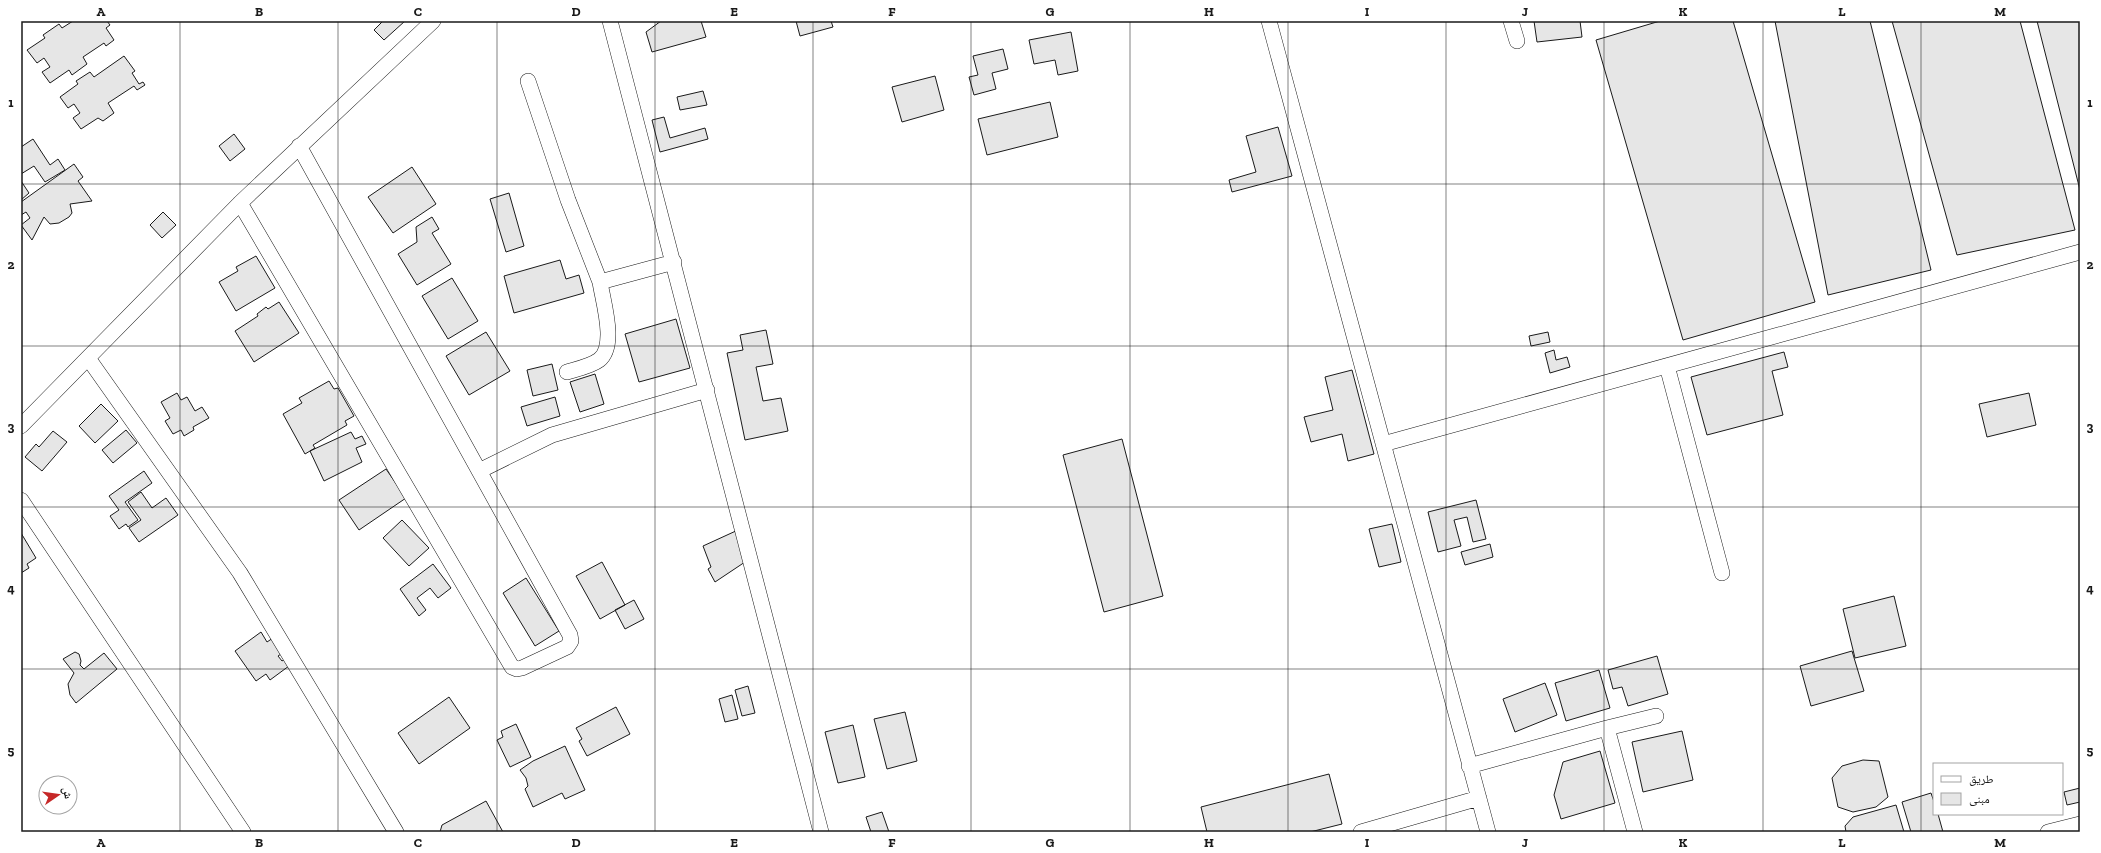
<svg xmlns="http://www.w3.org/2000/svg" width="2101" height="853" viewBox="0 0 2101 853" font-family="'Zilla Slab','Noto Naskh Arabic',serif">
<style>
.building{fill:#e6e6e6;stroke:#1a1a1a}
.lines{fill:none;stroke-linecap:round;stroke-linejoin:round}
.minor-casing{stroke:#1a1a1a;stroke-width:16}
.minor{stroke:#fff;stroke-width:15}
.grid{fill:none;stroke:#1a1a1a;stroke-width:1;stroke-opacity:0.55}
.neatline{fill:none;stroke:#1a1a1a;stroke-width:1.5}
.grid-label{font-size:13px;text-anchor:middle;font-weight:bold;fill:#1a1a1a}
</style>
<rect width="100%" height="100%" fill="#fff"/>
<path class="building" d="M73 21H107L110 25 106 28 114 40 106 46 104 43 83 57 87 64 72 75 69 70 50 83 42 72 50 67 44 58 37 63 27 50 45 38 43 35 59 24 62 28Z
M383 21H405L384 40 374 30Z
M701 21 706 37 652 52 646 32 661 21Z
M796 21H831L833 27 800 36Z
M1534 21H1580L1582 37 1537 42Z
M1660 21H1733L1815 302 1683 340 1596 40Z
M1775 21H1870L1931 270 1828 295Z
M1892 21H2020L2075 230 1957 255Z
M2037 21H2080V190Z
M1071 32 1078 71 1058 75 1055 60 1034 64 1029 40Z
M1003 49 1008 69 992 73 996 89 974 95 969 77 978 75 973 56Z
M124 56 135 71 132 73 139 84 143 82 145 85 137 90 134 86 108 103 114 113 103 121 98 118 81 129 73 118 80 113 74 104 68 108 60 97 78 84 76 81 90 72 94 77Z
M935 76 944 110 902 122 892 87Z
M703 91 707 105 680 110 677 97Z
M1050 102 1058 137 987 155 978 119Z
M664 117 670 138 705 128 708 139 660 152 652 120Z
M1278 127 1292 176 1232 192 1229 180 1256 172 1246 136Z
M234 134 245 149 230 161 219 146Z
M33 139 50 165 58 159 65 170 45 182 34 166 21 174V147Z
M74 164 83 177 78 181 92 201 70 204 72 213 69 217 59 223 50 224 44 217 32 240 21 225 30 218 26 212 21 215V202Z
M412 167 436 204 393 233 368 197Z
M21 181 29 193 21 200Z
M509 193 524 246 506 252 490 199Z
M163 212 176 225 162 238 150 225Z
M432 217 439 229 432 233 451 264 417 285 398 254 417 242 416 227Z
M256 256 275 288 236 311 219 282 238 271 236 267Z
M560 260 566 279 579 275 584 293 514 313 504 276Z
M452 278 478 321 448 339 422 296Z
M279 302 299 333 254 362 235 331 258 316 257 314 266 307 268 309Z
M676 319 690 368 639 382 625 334Z
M766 330 773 364 756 367 763 401 781 398 788 431 745 440 727 353 743 350 740 335Z
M486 332 510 371 469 395 446 356Z
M1548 332 1550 342 1531 346 1529 336Z
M1554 350 1556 360 1567 357 1570 367 1550 373 1545 353Z
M1784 352 1788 367 1772 371 1783 415 1707 435 1691 377Z
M552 364 558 390 533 396 527 370Z
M1352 370 1374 454 1348 461 1342 434 1311 442 1304 417 1333 410 1325 377Z
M595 374 604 404 580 412 570 382Z
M329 381 334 389 338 388 354 416 345 421 347 425 313 445 315 448 305 454 283 414 302 403 299 398Z
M177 393 181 400 187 397 195 411 202 407 209 418 193 427 194 430 184 436 181 430 173 434 165 421 170 418 161 402Z
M2029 393 2036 425 1987 437 1979 404Z
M555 397 560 416 527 426 521 407Z
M101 404 118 421 95 443 79 426Z
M126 430 137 443 113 463 102 450Z
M53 431 67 442 42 471 25 457 36 444 39 447Z
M351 432 355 439 362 436 366 444 356 448 362 462 324 481 310 451Z
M1122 439 1163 596 1104 612 1063 455Z
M386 469 406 498 359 530 339 500Z
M144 471 152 483 125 502 138 520 128 527 126 524 119 529 110 516 119 510 109 496Z
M141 492 152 508 166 498 178 515 139 542 129 528 141 520 128 502Z
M1476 500 1486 539 1473 542 1467 517 1454 520 1461 546 1438 552 1428 512Z
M402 520 429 548 409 566 383 538Z
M1392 524 1401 562 1379 567 1369 529Z
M738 530 748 560 715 582 708 569 711 567 703 546Z
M21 533 36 558 27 564 29 568 21 573Z
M1490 544 1493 557 1465 565 1461 552Z
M602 562 625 605 600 619 576 576Z
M433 564 451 588 438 598 430 588 417 598 426 610 419 616 400 589Z
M526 578 559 631 535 646 503 593Z
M1894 596 1906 646 1855 658 1843 609Z
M634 600 644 619 625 629 615 610Z
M261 632 267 642 273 638 284 652 278 656 282 661 288 657 293 663 270 680 266 674 256 681 235 651Z
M1852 651 1864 691 1811 706 1800 666Z
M75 652 79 654 81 661 80 665 84 669 104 653 117 669 76 703 70 695 68 684 74 673 63 659Z
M1657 656 1668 694 1628 706 1622 687 1613 689 1608 670Z
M1599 670 1610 708 1566 721 1555 683Z
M1545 683 1557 715 1515 732 1503 699Z
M748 686 755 713 742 716 735 690Z
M732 695 738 719 725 722 719 699Z
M449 697 470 728 419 764 398 733Z
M616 707 630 734 587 756 579 741 582 739 576 728Z
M905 712 917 761 887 769 874 719Z
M516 724 531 757 510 767 497 740 503 737 501 731Z
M853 725 865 777 838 783 825 732Z
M1682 731 1693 780 1643 792 1632 742Z
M565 746 585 790 565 799 562 793 533 807 525 789 528 786 526 778 520 770 533 761Z
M1600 751 1615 803 1561 819 1554 795 1563 762Z
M1863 760 1879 761 1888 797 1876 807 1853 812 1838 807 1832 778 1842 766Z
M1329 774 1342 824 1310 832H1207L1201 807Z
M2080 788V802L2067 805 2064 792Z
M1931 793 1934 802V814H1938L1943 832H1911L1902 802Z
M486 801 503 832H440L442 825Z
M1896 805 1904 832H1846L1845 826 1853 817Z
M882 812 889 832H871L866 817Z"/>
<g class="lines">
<g class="minor-casing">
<path id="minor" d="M610 21 821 832
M1269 21 1488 832
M1511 21 1517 41
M528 81 568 200 600 282 674 262
M240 203 512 667 517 669 522 668 567 647 571 641 570 635 299 146
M88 358 240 573 396 832
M1667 366 1722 573
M567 372C577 369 591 366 599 360 617 346 603 302 600 282
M21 426 240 203 433 21
M1383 444 2080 252
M479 471 552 435 707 390
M21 500 243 832
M1607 728 1656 716
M1469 766 1607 728 1635 832
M1361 832 1479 798
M2048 832 2080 824"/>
</g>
<use href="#minor" class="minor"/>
</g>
<path class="grid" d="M180 21V832M338 21V832M497 21V832M655 21V832M813 21V832M971 21V832M1130 21V832M1288 21V832M1446 21V832M1604 21V832M1763 21V832M1921 21V832M21 184H2080M21 346H2080M21 507H2080M21 669H2080"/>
<rect width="2101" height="853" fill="none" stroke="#ffffff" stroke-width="44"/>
<rect x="1933" y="763" width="130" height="52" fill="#ffffff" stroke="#a3a3a3"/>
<rect x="1941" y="776" width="20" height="6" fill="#ffffff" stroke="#a3a3a3"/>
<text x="1969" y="783" font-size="12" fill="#1a1a1a">طريق</text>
<rect x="1941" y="793" width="20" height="12" fill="#e6e6e6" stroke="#a3a3a3"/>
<text x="1969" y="803" font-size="12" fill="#1a1a1a">مبنى</text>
<g transform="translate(58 795) rotate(77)"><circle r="19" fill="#ffffff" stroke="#a3a3a3"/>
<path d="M0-3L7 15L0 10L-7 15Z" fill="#c62828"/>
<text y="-6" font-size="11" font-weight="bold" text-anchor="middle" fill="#1a1a1a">ش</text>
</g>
<rect x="22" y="22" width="2057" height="809" class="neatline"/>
<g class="grid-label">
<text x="101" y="16">A</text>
<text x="259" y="16">B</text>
<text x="418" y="16">C</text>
<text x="576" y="16">D</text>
<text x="734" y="16">E</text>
<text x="892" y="16">F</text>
<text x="1050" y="16">G</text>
<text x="1209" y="16">H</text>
<text x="1367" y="16">I</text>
<text x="1525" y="16">J</text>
<text x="1683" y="16">K</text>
<text x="1842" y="16">L</text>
<text x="2000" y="16">M</text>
<text x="11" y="107">1</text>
<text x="2090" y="107">1</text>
<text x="11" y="269">2</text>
<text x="2090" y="269">2</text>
<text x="11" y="431">3</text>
<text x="2090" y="431">3</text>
<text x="11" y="593">4</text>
<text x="2090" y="593">4</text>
<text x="11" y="755">5</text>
<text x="2090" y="755">5</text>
<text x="101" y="847">A</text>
<text x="259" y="847">B</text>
<text x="418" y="847">C</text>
<text x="576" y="847">D</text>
<text x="734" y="847">E</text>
<text x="892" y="847">F</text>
<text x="1050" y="847">G</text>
<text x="1209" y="847">H</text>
<text x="1367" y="847">I</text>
<text x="1525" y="847">J</text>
<text x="1683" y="847">K</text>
<text x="1842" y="847">L</text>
<text x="2000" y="847">M</text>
</g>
</svg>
